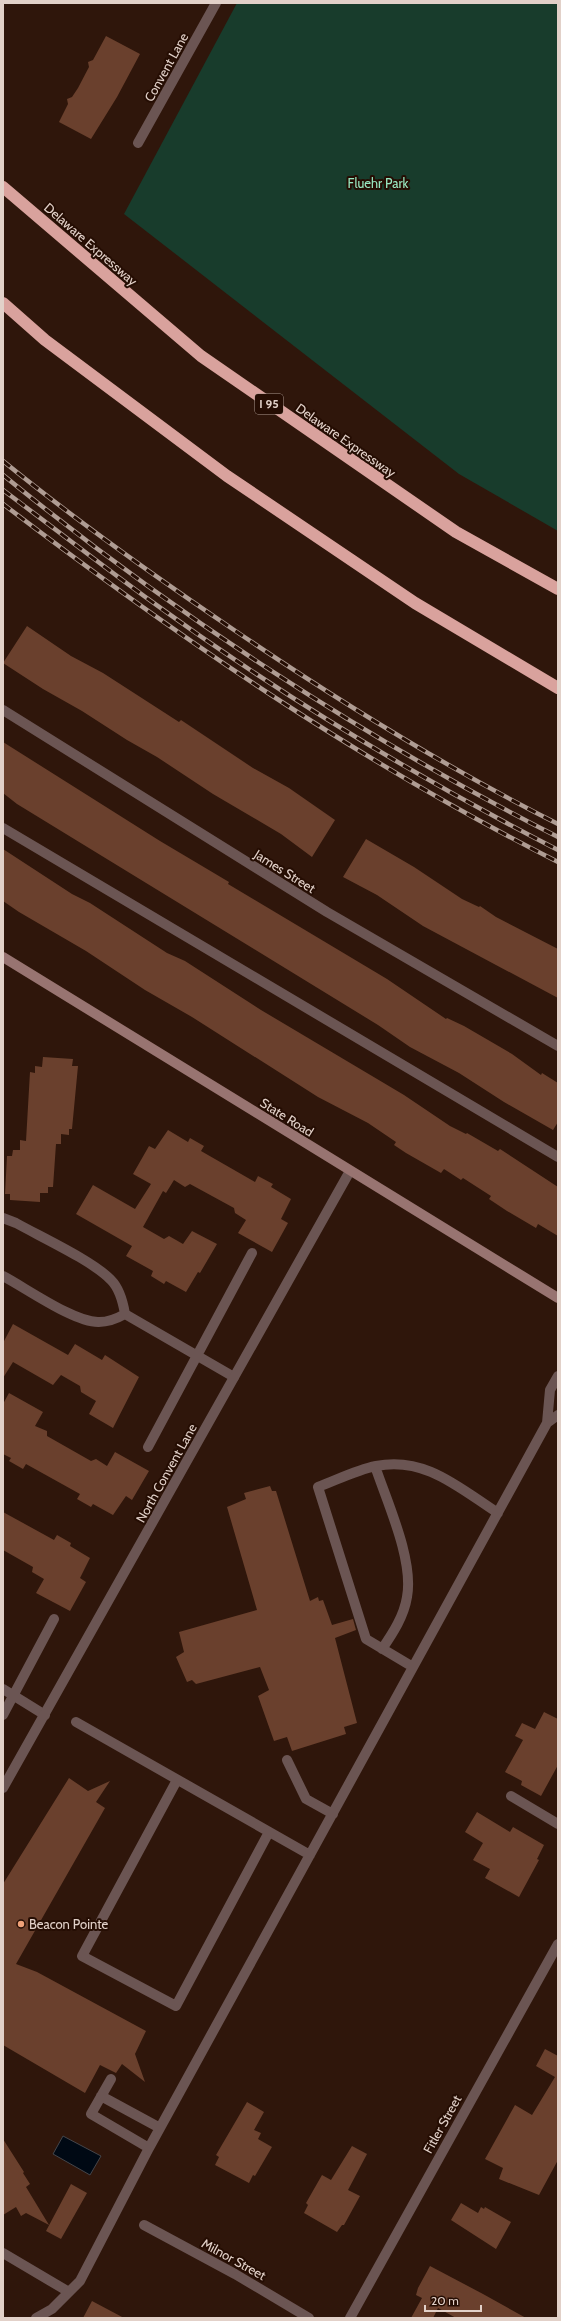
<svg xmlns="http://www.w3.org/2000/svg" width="561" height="2321" viewBox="0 0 561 2321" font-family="Cabin,sans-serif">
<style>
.green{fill:#183c2c}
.water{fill:#000914;stroke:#44454a}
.building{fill:#6a402d}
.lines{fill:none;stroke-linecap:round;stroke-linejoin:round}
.lane{stroke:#6b5553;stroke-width:10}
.street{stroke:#6b5553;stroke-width:10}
.secondary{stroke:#987471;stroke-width:10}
.highway{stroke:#d9a29d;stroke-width:12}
.rail-casing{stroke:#af9c93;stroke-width:4.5}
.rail{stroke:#250d03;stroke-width:3;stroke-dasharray:9;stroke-linecap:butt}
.poi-dot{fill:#f0a279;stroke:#250d03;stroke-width:1.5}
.labels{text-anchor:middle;stroke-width:4;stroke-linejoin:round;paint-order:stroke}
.shield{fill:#250d03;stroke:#a9968e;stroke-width:1}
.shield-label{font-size:12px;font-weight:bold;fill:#e2d1c9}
.street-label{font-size:13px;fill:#e2d1c9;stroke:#250d03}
.park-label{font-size:13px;fill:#98e8c1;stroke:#250d03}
.poi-label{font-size:13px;fill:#e2d1c9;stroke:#250d03;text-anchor:start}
</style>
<rect width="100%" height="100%" fill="#2f160b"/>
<path class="green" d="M237 3H558V531L459 474 124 214Z"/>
<path class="water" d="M63 2136 101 2156 90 2175 53 2154Z"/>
<path class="building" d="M106 36 140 54 117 97 91 139 59 122 68 104 67 99 72 97 78 88 89 67 88 62 93 60Z
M27 626 71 656 103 673 179 722 181 720 253 768 289 788 335 820 312 857 281 834 213 794 157 757 127 740 82 711 43 689 3 663Z
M3 742 160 841 229 882 228 884 387 979 446 1019 447 1018 464 1026 512 1054 541 1075 542 1073 558 1083V1122L553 1130 504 1102 459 1073 410 1047 378 1025 17 804 3 793Z
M366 839 414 867 462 899 479 907 480 906 496 917 558 949V998L423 926 377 895 343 877Z
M3 849 72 894 90 903 167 953 185 961 261 1010 404 1095 450 1126 466 1134 467 1133 498 1151 500 1149 558 1187V1236L538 1224 536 1228 507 1211 489 1199 491 1196 463 1178 461 1180 444 1169 441 1173 406 1153 394 1145 396 1142 368 1123 318 1097 192 1017 145 990 86 951 19 912 3 901Z
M43 1057 73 1059 72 1066H78L72 1129H69V1135L61 1134V1144H56L53 1187H48V1193H40V1202L10 1200V1194H5L7 1156H12L13 1150H20V1140L26 1141 30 1072 35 1073V1066L42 1067Z
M168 1130 188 1142 190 1138 204 1146 201 1151 255 1182 258 1176 273 1184 271 1187 291 1199 281 1219 288 1223 272 1252 238 1233 246 1220 235 1213 234 1208 190 1184 185 1187 174 1180 166 1193 163 1191 143 1227 164 1239 169 1236 183 1244 192 1231 217 1244 200 1273 198 1272 186 1292 166 1281 164 1284 151 1276 153 1271 126 1256 132 1246 76 1214 93 1185 135 1209 151 1184 133 1174 149 1146 155 1149Z
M13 1324 68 1355 75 1344 102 1360 105 1355 139 1377 113 1428 89 1414 96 1401 81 1392 80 1386 61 1375 53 1385 13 1362 3 1378V1343Z
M9 1393 43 1412 35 1426 47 1431V1436L91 1461 96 1459 107 1466 115 1452 149 1471 132 1500 126 1496 113 1515 93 1504 91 1507 77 1499 80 1494 26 1464 23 1469 9 1461 11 1458 3 1454V1404Z
M270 1486 272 1491H276L310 1601 318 1597 319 1601 323 1600 332 1625 353 1619 356 1630 335 1638 357 1723 344 1727 346 1734 292 1751 287 1737 274 1741 258 1696 269 1690 260 1667 196 1684 192 1680 187 1682 176 1657 184 1652 179 1632 257 1610 227 1507 246 1499 244 1493Z
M3 1512 54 1540 57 1535 71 1543 70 1546 90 1558 80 1578 86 1582 70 1611 36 1593 44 1579 32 1572 33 1567 3 1550Z
M544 1712 558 1719V1765L541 1796 521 1785 522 1781 505 1772 523 1740 515 1736 522 1723 535 1729Z
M69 1778 88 1791 110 1781 96 1802 105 1808 16 1964 37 1972 146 2031 135 2054 145 2082 122 2064 116 2073 100 2065 85 2093 3 2045V1884Z
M477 1812 510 1832 513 1827 544 1845 537 1859 539 1860 519 1897 485 1878 490 1869 473 1860 483 1843 465 1832Z
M545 2049 558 2056V2160L539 2195 499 2179 503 2168 485 2159 515 2105 532 2115 555 2077 536 2066Z
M247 2102 264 2112 254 2130 261 2133 258 2139 272 2147 255 2176 253 2175 249 2183 215 2165 219 2157 216 2155Z
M3 2139 24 2172 23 2173 30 2184 26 2187 49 2225 26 2213 21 2216 16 2207 3 2215Z
M352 2146 367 2154 348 2190 360 2196 344 2225H342L337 2232 304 2213 308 2205 306 2203 322 2175 331 2180Z
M71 2184 87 2193 61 2239 46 2231Z
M461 2203 478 2213 481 2207 484 2209 485 2207 511 2222 496 2249 451 2220Z
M430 2266 483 2294 526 2318H456L438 2308 433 2318H411L422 2298 416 2295 418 2288Z
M92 2301 124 2318H83Z"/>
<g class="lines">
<path class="lane" d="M3 828 558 1157
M3 1218 16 1223C41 1237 93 1261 111 1280 120 1289 123 1302 125 1314L234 1377
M3 1276C26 1288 75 1323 99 1322 109 1322 118 1318 125 1314
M558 1376 550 1390 547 1423 558 1415
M148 1447 252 1253
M375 1466C387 1502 414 1560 407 1597 404 1616 393 1633 382 1649
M413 1667 366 1639 318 1487C337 1480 356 1470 376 1466 425 1456 459 1488 498 1513
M3 1689 45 1715
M3 1715 54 1619
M76 1722 310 1855
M287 1760 306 1799 333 1814
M177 1780 82 1956 176 2006 269 1832
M511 1796 558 1824
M111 2079 91 2114 149 2148
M101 2096 160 2128
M3 2253 69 2292
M36 2318 52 2309 80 2281 149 2148 547 1423"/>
<path class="street" d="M138 143 216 3
M3 710 327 912 558 1046
M3 1788 350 1171
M144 2225 235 2274 309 2318
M350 2318 558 1944"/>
<path class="secondary" d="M3 957 558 1298"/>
<path class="highway" d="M3 187 201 356 456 532 558 589
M3 303 45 340 227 476 415 603 558 688"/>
<g class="rail-casing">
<path id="rail" d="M3 461C78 522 157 578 237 632 340 702 447 768 558 824
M3 475C171 612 365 739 558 837
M3 490C50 525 96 561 144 596 274 691 414 776 558 850
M3 504C179 638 360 762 558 862"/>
</g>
<use href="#rail" class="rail"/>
</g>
<circle class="poi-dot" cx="21" cy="1924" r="4"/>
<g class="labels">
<rect class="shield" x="255" y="394" width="28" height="20" rx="3"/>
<g class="shield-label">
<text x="269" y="408">I 95</text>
</g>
<g class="street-label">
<text transform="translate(166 67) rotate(-61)" y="5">Convent Lane</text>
<text transform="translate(91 244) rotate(41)" y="5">Delaware Expressway</text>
<text transform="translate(346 440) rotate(35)" y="5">Delaware Expressway</text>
<text transform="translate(285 871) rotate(32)" y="5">James Street</text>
<text transform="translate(287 1117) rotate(32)" y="5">State Road</text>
<text transform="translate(166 1473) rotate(-61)" y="5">North Convent Lane</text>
<text transform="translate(442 2124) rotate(-61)" y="5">Fitler Street</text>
<text transform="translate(234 2259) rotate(29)" y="5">Milnor Street</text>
</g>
<g class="park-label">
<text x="378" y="188">Fluehr Park</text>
</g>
<g class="poi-label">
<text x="29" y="1929">Beacon Pointe</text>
</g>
</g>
<rect width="561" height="2321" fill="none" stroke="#e2d1c9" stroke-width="8"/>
<path d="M425 2305v6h56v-6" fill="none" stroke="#e2d1c9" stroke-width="2"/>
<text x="431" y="2305" font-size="12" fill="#e2d1c9" stroke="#250d03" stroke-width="3" paint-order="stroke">20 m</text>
</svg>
